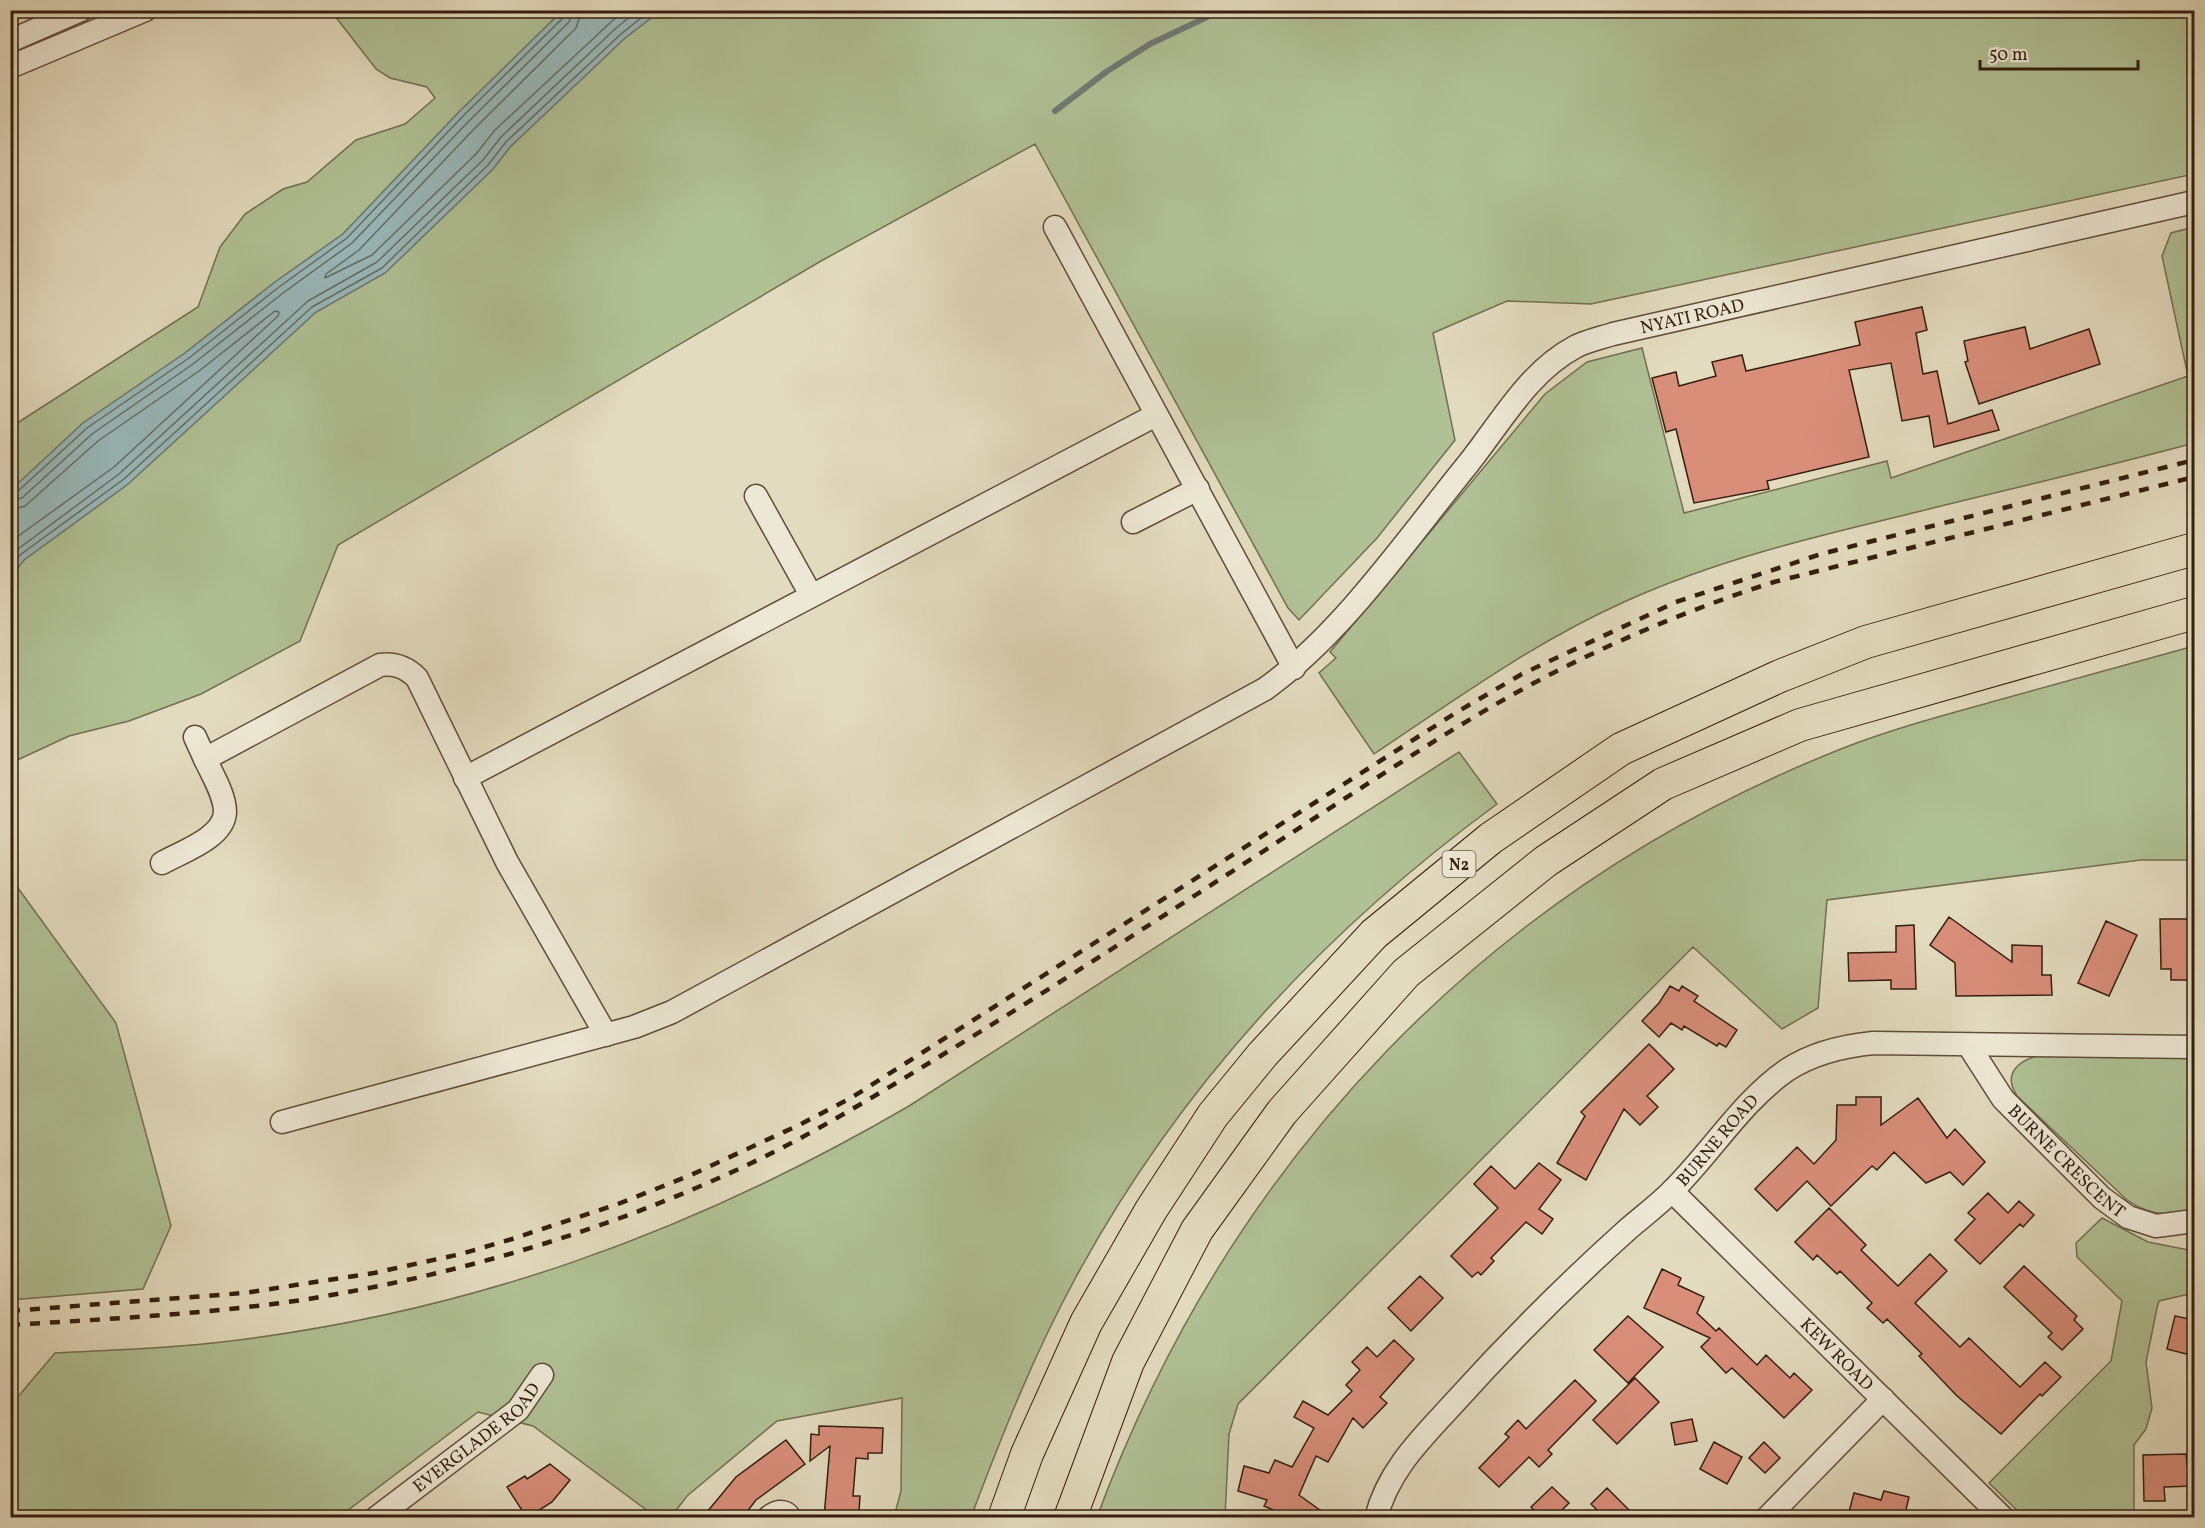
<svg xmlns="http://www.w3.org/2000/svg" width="2205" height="1528" viewBox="0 0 2205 1528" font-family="Vollkorn,serif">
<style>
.green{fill:#b0c195;stroke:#727050;stroke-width:1.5}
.water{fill:#98b9ba;stroke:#707b74;stroke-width:1.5}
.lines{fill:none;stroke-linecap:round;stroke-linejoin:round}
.shore{stroke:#666c63;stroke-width:1.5}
.stream{stroke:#707b74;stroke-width:6}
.building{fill:#d98e7a;stroke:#341e0c;stroke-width:1.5}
.minor-casing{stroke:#604d39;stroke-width:25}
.highway-casing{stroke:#341e0c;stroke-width:34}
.minor{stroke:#ede8d5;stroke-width:22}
.highway{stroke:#e3dbbf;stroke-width:32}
.rail{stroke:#341e0c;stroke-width:4.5;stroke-dasharray:10 10;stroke-linecap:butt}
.labels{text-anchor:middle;stroke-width:4.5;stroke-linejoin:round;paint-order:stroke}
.shield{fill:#ede8d5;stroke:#6c5b48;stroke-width:1.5}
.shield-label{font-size:16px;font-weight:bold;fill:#341e0c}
.street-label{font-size:18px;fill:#341e0c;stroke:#ede8d5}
</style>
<rect width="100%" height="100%" fill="#e3dbbf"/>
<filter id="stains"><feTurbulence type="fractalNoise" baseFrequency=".00333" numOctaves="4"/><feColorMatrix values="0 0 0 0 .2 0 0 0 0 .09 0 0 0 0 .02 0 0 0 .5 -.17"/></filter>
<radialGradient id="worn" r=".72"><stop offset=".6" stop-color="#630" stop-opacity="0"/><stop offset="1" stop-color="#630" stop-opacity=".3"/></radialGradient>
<path class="green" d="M331 11H562L458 113 343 234 275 282 185 353 83 423 11 490V427L198 307 220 247 245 214 283 189 307 182 356 140 405 124 435 98 427 87 390 78 376 69Z
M660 11H2194V174L1591 304 1507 301 1433 333 1455 440 1377 538 1299 620 1288 608 1035 144 821 261 338 545 300 641 201 694 129 721 69 736 13 762 15 884 116 1023 171 1226 143 1289 11 1300V576L24 560 128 484 316 312 385 273 493 169 510 147 625 38Z
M2194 227V443C2098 469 2001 491 1905 515 1809 538 1714 561 1624 602 1533 643 1456 699 1374 754L1319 673 1336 658 1330 652 1545 394 1587 362 1642 348 1684 513 1887 461 1891 478 2188 376 2162 256 2171 233Z
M2194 646V860H2141L1827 900 1818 1008 1782 1029 1693 947 1238 1404 1229 1434 1225 1517H1097C1230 1159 1489 887 1846 747 1895 728 1945 715 1995 701 2061 683 2128 664 2194 646Z
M1459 752 1497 804C1324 931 1179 1087 1076 1277 1034 1354 1002 1435 971 1517H894L901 1491 902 1398 777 1421 687 1496 671 1517H656L533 1426 478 1412 339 1517 11 1518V1405L55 1353C107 1350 161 1349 213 1343 466 1315 691 1233 909 1106Z
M2041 1055 2194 1057V1209C2171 1218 2147 1214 2127 1200L2017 1096C2002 1073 2019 1060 2041 1055Z
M2102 1218 2148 1242 2194 1251V1293L2159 1301 2157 1308 2146 1362 2152 1408 2146 1429 2134 1445V1517H2024L1989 1483 2111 1361 2122 1301 2077 1257 2076 1243Z"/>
<path class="water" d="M562 11H660L625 38 510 147 493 169 385 273 316 312 128 484 24 560 11 576V490L83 423 185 353 275 282 343 234 458 113Z"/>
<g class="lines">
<path class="shore" d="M582 10 576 28 474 129 359 250 326 274 325 278 372 255 476 154 495 130 624 10
M10 494 17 492 87 428 189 358 279 287 347 238 462 117 564 17 566 10
M10 501 22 498 92 434 193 364 283 293 352 243 468 122 569 22 573 10
M10 510 25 506 98 441 199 371 275 311 279 312 278 316 114 467 10 542
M10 555 119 474 308 301 377 262 483 160 501 137 615 29 638 10
M10 567 20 555 124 479 312 307 382 268 488 165 506 142 621 34 651 10"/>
<path class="stream" d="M1055 111 1106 72 1150 44 1207 17 1211 10"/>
</g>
<path class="building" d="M1922 307 1927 330 1916 333 1923 374 1937 371 1948 424 1992 410 1999 430 1934 447 1929 416 1902 421 1891 363 1849 370 1869 457 1767 481 1769 489 1694 503 1676 429 1666 432 1652 378 1676 372 1679 386 1716 376 1712 362 1742 355 1746 371 1860 345 1855 322Z
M2025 327 2030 349 2089 329 2100 364 1979 404 1965 362 1968 361 1964 341Z
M1949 917 2012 962V945L2042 946V975H2051L2052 995 1956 996 1955 963 1930 945Z
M2160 919H2194V980H2171V969H2161Z
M2106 921 2137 935 2109 996 2078 983Z
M1914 925 1916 989H1891V980L1849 981 1848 953 1896 952V926Z
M1670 986 1679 991 1682 986 1698 996 1694 1001 1737 1030 1726 1047 1719 1043 1717 1046 1684 1026 1682 1030 1671 1023 1659 1037 1642 1021 1659 1003Z
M1649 1044 1674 1069 1647 1096 1658 1107 1640 1125 1624 1109 1586 1180 1557 1163 1585 1116 1581 1112Z
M1856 1097H1881V1125L1918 1098 1947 1138 1955 1129 1985 1162 1963 1185 1950 1172 1926 1183 1894 1152 1877 1170 1872 1166 1831 1206 1807 1181 1777 1211 1755 1189 1797 1147 1814 1164 1836 1140 1837 1105H1856Z
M1539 1163 1561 1180 1539 1209 1553 1219 1542 1234 1526 1222 1491 1258 1494 1261 1481 1275 1478 1272 1472 1277 1451 1256 1498 1208 1474 1184 1491 1166 1515 1189Z
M1988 1193 2008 1213 2019 1201 2034 1215 2023 1227 2020 1224 1980 1264 1955 1240 1975 1219 1968 1213Z
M1829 1208 1866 1245 1861 1250 1898 1286 1930 1254 1947 1271 1915 1303 1960 1347 1969 1338 2020 1387 2045 1362 2061 1377 2042 1396 2040 1394 2001 1434 1956 1395 1919 1356 1922 1354 1887 1319 1883 1323 1867 1308 1872 1303 1840 1271 1837 1274 1817 1255 1813 1260 1795 1242Z
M2024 1266 2077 1316 2074 1320 2083 1329 2062 1350 2048 1337 2052 1333 2004 1287Z
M1662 1269 1681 1278 1678 1285 1704 1297 1697 1313 1716 1331 1719 1328 1757 1365 1766 1355 1790 1378 1794 1373 1812 1390 1784 1418 1732 1368 1726 1373 1701 1347 1710 1338 1644 1308Z
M1420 1276 1443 1298 1411 1331 1388 1308Z
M1628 1316 1663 1347 1628 1383 1594 1350Z
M2175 1316 2194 1320V1356L2167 1349Z
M1394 1340 1414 1359 1380 1397 1387 1403 1363 1428 1353 1418 1328 1462 1316 1456 1299 1495 1331 1518H1292L1264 1506 1267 1500 1238 1491 1244 1466 1269 1473 1275 1460 1292 1467 1314 1428 1294 1417 1303 1401 1328 1415 1352 1391 1346 1385 1360 1370 1352 1362 1367 1347 1377 1357Z
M1635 1378 1659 1402 1617 1444 1593 1420Z
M1575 1380 1596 1401 1548 1450 1552 1454 1539 1467 1529 1457 1499 1487 1479 1468 1509 1437 1505 1434 1518 1420 1526 1429Z
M1692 1419 1697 1441 1675 1445 1671 1423Z
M819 1426 883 1428 882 1453H868V1459L856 1458 853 1496H860L859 1512H852L851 1518H824L830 1446 810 1461 811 1434 819 1435Z
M786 1440 805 1464 756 1500 742 1518H702L736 1477Z
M1714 1442 1742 1457 1727 1484 1700 1469Z
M1764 1442 1780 1458 1765 1473 1749 1458Z
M2186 1454 2187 1464H2194V1486L2164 1487 2165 1501H2144L2143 1455Z
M550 1464 570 1480 552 1502 527 1518 507 1487 525 1476 527 1479Z
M1552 1487 1569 1503 1554 1518H1541L1531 1507Z
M1607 1488 1637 1518H1605L1591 1504Z
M1884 1491 1909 1497 1904 1518H1869L1849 1512 1854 1493 1881 1500Z"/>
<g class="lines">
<g class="minor-casing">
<g id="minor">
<path d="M10 41 81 10"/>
<path d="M10 67 145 10"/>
<path d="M1055 227 1294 668"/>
<path d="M756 496 811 595"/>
<path d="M1133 522 1198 489"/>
<path d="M195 737 205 759"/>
<path d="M465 778 1156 415"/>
<path d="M162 863C181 852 224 838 225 812 225 795 212 774 205 759L380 665C395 663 406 667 417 678L507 862 606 1035"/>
<path id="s1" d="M1969 1046 2003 1099 2102 1198 2128 1217 2156 1226 2194 1221"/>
<path id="s2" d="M282 1122 634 1027 672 1012 1265 689C1343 633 1407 539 1468 464 1500 424 1528 372 1575 347 1586 341 1601 338 1613 334L2194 202"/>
<path id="s3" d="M1672 1191 2003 1518"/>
<path id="s4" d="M376 1518 518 1410 542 1375"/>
<path d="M768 1518C775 1512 785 1508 790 1518"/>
<path id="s5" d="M1376 1518C1388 1470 1422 1438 1454 1403 1508 1343 1567 1284 1627 1230 1642 1217 1658 1205 1672 1191 1711 1153 1741 1102 1787 1070 1813 1053 1843 1046 1873 1043L2194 1047"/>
<path d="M1767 1518 1883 1399"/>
</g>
</g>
<g class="highway-casing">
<path id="highway" d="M1004 1518 1027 1454 1086 1323 1151 1210 1213 1115 1263 1054 1374 934 1491 838 1621 749 1780 676 1866 642 2194 549
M1070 1518 1128 1362 1197 1230 1282 1112 1406 973 1546 861 1663 784 1800 725 2194 613"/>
</g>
<use href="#minor" class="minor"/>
<use href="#highway" class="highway"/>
<path class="rail" d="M10 1311 244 1293 374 1273 461 1254 512 1239 618 1204 691 1175 799 1125 851 1098 1457 712 1522 674 1676 602 1821 554 2194 460
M10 1325C108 1319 206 1314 302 1300 465 1274 628 1225 776 1151 842 1117 906 1077 970 1038 1089 965 1206 888 1324 812 1392 768 1460 723 1532 684 1609 643 1690 609 1774 582L2194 477"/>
</g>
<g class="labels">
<rect class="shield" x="1442.5" y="851" width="33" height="26" rx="4.5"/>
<g class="shield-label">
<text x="1459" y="870">N2</text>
</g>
<g class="street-label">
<text dy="6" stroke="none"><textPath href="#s2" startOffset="1666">NYATI ROAD</textPath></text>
<text dy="6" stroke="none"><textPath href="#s5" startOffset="513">BURNE ROAD</textPath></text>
<text dy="6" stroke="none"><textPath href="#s1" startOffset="152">BURNE CRESCENT</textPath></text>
<text dy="6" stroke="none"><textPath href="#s3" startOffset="232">KEW ROAD</textPath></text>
<text dy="6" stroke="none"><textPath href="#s4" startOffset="129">EVERGLADE ROAD</textPath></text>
</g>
</g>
<rect width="2205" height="1528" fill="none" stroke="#e3dbbf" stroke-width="36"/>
<rect x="12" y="12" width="2181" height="1504" fill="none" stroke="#341e0c" stroke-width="3"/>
<rect x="18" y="18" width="2169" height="1492" fill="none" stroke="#341e0c" stroke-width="1.5"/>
<path d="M1980 60v9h158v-9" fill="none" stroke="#341e0c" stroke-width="3"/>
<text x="1989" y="60" font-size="18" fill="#341e0c" stroke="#ede8d5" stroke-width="4.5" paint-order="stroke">50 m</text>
<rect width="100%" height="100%" filter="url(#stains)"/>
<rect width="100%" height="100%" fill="url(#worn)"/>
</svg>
